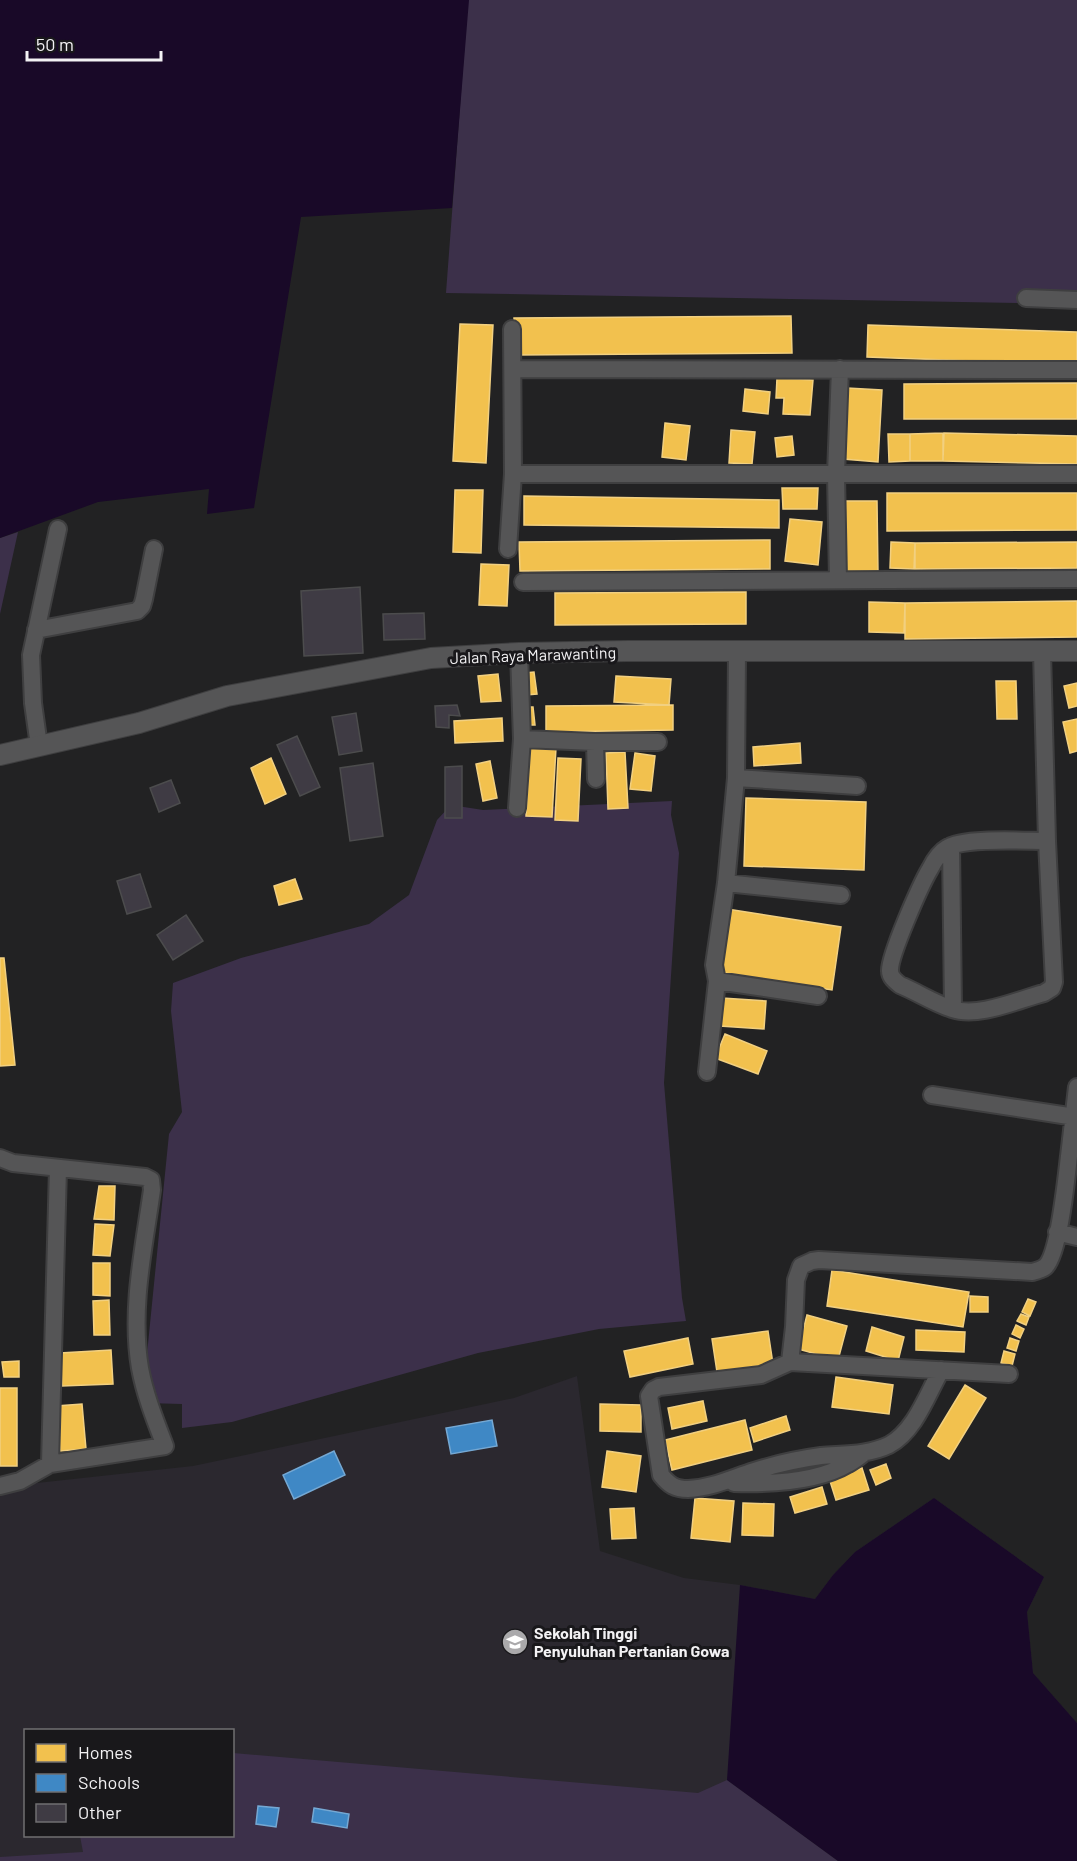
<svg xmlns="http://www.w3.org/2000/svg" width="1077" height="1861" viewBox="0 0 1077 1861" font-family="Barlow,sans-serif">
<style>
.built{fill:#2b282f;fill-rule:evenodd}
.green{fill:#3c304a}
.water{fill:#190928}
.homes{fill:#f2c14e;stroke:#f2d080;stroke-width:1.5}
.schools{fill:#3f88c5;stroke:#75a8d3;stroke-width:1.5}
.building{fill:#3f3b44;stroke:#4c4c4d;stroke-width:1.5}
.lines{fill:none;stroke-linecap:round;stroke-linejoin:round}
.minor-casing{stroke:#3f3f40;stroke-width:20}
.tertiary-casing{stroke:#3f3f40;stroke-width:22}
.minor{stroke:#555556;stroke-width:16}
.tertiary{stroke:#555556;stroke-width:20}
.labels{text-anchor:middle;stroke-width:6;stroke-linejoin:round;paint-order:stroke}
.street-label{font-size:16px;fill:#f3f2f4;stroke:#19181b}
.poi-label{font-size:16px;font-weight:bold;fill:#f3f2f4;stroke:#19181b;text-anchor:start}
</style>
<rect width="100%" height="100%" fill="#222223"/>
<path class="built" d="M577 1376 600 1551 684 1578 740 1585 815 1599 833 1575 855 1552 934 1498 1044 1577 1027 1612 1033 1673 1077 1723V1861H0V1487L193 1466 514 1398ZM26 1730H232V1836H26Z"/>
<path class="green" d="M468 0H1077V304L446 293Z
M18 532 0 614V538Z
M672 801 671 815 679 853 664 1083 682 1298 686 1321 599 1329 478 1353 232 1422 182 1428V1404L146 1403 147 1354 169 1134 182 1112 171 1011 173 983 241 958 369 924 409 895 437 820 451 805 483 810Z
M233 1753 698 1793 727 1780 838 1861H0V1857L83 1852 80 1836H232Z"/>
<path class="water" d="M0 0H469L452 208 301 217 254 508 207 514 209 489 98 502 0 538Z
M934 1498 1044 1577 1027 1612 1033 1673 1077 1723V1861H838L727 1780 740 1585 815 1599 833 1575 855 1552Z"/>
<path class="homes" d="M791 316 792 353 515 355 514 318Z
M460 324 493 325 486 463 453 461Z
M868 325 1077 332V365L867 357Z
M777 378 813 380 810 415 783 414 784 398H776Z
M1077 383V419H904V384Z
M847 388 882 390 878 462 843 459Z
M745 389 770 392 768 414 743 411Z
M665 423 690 426 686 460 662 457Z
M731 430 755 432 752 464 729 463Z
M943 433V461H910V434Z
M944 433 1077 436V464L943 461Z
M888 434H910V461L889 462Z
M792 436 794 455 777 457 775 438Z
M782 488H818L817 509H783Z
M455 490H483L481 553 453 552Z
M887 493H1077V530L887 531Z
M524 496 779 500V528L524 525Z
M844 501H877L878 573H845Z
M790 519 822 522 818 565 785 561Z
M770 540V569L520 571 519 542Z
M891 542 915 543 914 569 890 568Z
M1077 542V568L915 569V543Z
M481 564 509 565 507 606 479 605Z
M746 592V624L555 625V593Z
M1077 601V637L905 639V603Z
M869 602 905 603 904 633 869 632Z
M534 672 537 694 526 695 524 673Z
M498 674 501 701 481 702 478 676Z
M616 676 671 679 669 705 614 702Z
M996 681H1016L1017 719H997Z
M1077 683V706L1069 708 1064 686Z
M673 705V730L546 732V706Z
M527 707H533L535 725H529Z
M502 718 503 741 455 743 454 721Z
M1077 719V751L1070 753 1063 722Z
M800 743 801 763 754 766 753 747Z
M530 746 556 748 552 817 526 816Z
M625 752 628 808 608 809 606 753Z
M635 753 655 756 651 791 630 789Z
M271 758 286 794 265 804 251 768Z
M558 758 581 759 578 821 555 820Z
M490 761 497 798 483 801 476 764Z
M746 798 866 802 864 870 744 866Z
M295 879 302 899 279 905 274 886Z
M727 909 841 927 832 990 718 972Z
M0 958H4L15 1065 0 1066Z
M722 998 766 1001 764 1029 720 1026Z
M725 1034 767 1051 758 1074 715 1058Z
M99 1186H115L114 1220 94 1219Z
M95 1224 114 1225 110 1256 93 1255Z
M93 1263H110V1296L93 1295Z
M832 1270 969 1292 963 1327 827 1306Z
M970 1296 988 1297V1312H970Z
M1028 1299 1036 1302 1030 1316 1022 1312Z
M109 1300 110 1335H94L93 1301Z
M1021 1314 1029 1317 1026 1325 1017 1321Z
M807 1315 847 1326 838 1360 798 1349Z
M1016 1325 1024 1329 1020 1338 1012 1334Z
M872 1327 904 1337 898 1361 866 1351Z
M916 1330 965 1332 964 1352 916 1350Z
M768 1331 773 1364 717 1372 712 1339Z
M688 1338 693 1364 630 1377 624 1351Z
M1010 1338 1019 1341 1016 1351 1007 1348Z
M111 1350 113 1384 62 1386 60 1353Z
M1004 1351 1015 1354 1012 1366 1001 1363Z
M19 1361V1377H4L2 1362Z
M836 1377 893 1385 889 1414 832 1407Z
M965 1385 986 1398 949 1459 928 1446Z
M0 1388H17V1466H0Z
M703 1401 707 1421 672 1429 668 1408Z
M82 1404 86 1449 60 1451 56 1406Z
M600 1404 641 1405V1432L600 1431Z
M786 1416 790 1430 754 1442 750 1428Z
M745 1420 752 1450 672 1470 665 1440Z
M607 1451 641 1456 636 1492 602 1487Z
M886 1464 891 1478 876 1485 870 1470Z
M862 1468 869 1490 836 1500 829 1478Z
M822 1487 827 1504 795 1513 790 1497Z
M695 1498 734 1501 730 1542 691 1538Z
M743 1503 774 1504 773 1536 742 1535Z
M634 1508 636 1538 612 1539 610 1509Z"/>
<path class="schools" d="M492 1420 497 1446 451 1454 446 1428Z
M334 1451 345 1475 294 1499 283 1475Z
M258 1806 279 1808 276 1827 256 1824Z
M314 1808 349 1814 347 1828 312 1822Z"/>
<path class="building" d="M360 587 363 653 304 656 301 591Z
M424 613 425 639 384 640 383 614Z
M457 705 460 716 449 715V728L436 727 435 706Z
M356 713 362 751 339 755 332 717Z
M297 736 320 787 300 796 277 745Z
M373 763 383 836 350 841 340 768Z
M462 766V818H445V767Z
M171 780 180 803 159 812 150 788Z
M140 874 151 907 127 914 117 881Z
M186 915 203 941 173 960 157 935Z"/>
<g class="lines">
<g class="minor-casing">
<path id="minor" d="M1026 298 1077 300
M513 369 1077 370
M513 474H1077
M508 549 513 474 512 329
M838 580 836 474 840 369
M523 582 1077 579
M36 630 137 611 142 606 144 599 154 549
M1042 652 1047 841 1054 982 1052 988 1044 993C1017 1000 979 1018 952 1009 934 1003 917 992 900 985 895 981 890 977 890 971 889 956 921 884 930 869 934 861 940 852 947 848 963 837 1026 841 1047 841
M522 739 595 742H658
M595 742 596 779
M39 746 33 703 31 655 58 529
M736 778 857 786
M517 808 522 739 519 653
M951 846 953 1009
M726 883 841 895
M717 981 818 996
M707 1072 717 981 714 965 726 883 736 778 737 652
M932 1095 1075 1117
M1070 1148 1077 1087
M0 1158 13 1163 145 1177 151 1180 152 1190C144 1247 130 1309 140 1368 145 1395 155 1420 165 1446L50 1464 20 1481 0 1486
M1057 1232 1077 1237
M790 1362 1009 1374
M941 1370C927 1395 915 1431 889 1445 868 1455 844 1454 821 1456 799 1459 776 1464 754 1471 732 1478 712 1488 688 1489 675 1489 669 1485 661 1475L649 1396 653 1390 659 1387 761 1375 790 1362 794 1327 796 1280 801 1266 812 1261 819 1260 1032 1272C1036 1271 1041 1270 1045 1267 1060 1254 1067 1170 1070 1148L1077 1149
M50 1464 58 1168
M734 1483C768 1484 818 1482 848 1464 854 1461 859 1457 864 1453"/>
</g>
<g class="tertiary-casing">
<path id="tertiary" d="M0 755 139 723 227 696 431 658 519 653 627 651H1077"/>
</g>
<use href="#minor" class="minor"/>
<use href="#tertiary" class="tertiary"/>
</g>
<defs>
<g id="university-disc" transform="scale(1.35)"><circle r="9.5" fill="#aaa9ab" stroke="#19181b"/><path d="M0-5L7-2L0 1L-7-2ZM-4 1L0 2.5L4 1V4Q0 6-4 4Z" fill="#fff"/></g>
</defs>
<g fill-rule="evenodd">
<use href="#university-disc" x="515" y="1642"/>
</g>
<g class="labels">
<g class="street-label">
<text transform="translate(533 655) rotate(-2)" y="6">Jalan Raya Marawanting</text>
</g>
<g class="poi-label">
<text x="534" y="1639">Sekolah Tinggi<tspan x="534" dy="18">Penyuluhan Pertanian Gowa</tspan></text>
</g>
</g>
<rect x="24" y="1729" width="210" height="108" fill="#19181b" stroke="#706f72" stroke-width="1.5"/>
<rect x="36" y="1744" width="30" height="18" fill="#f2c14e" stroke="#706f72" stroke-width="1.5"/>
<text x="78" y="1759" font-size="18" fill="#f3f2f4">Homes</text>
<rect x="36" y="1774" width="30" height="18" fill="#3f88c5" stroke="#706f72" stroke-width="1.5"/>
<text x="78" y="1789" font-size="18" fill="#f3f2f4">Schools</text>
<rect x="36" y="1804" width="30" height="18" fill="#3f3b44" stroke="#706f72" stroke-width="1.5"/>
<text x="78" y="1819" font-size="18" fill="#f3f2f4">Other</text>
<path d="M27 51v9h134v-9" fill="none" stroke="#f3f2f4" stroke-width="3"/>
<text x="36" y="51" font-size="18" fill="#f3f2f4" stroke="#19181b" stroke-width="4.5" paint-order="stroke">50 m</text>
</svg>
